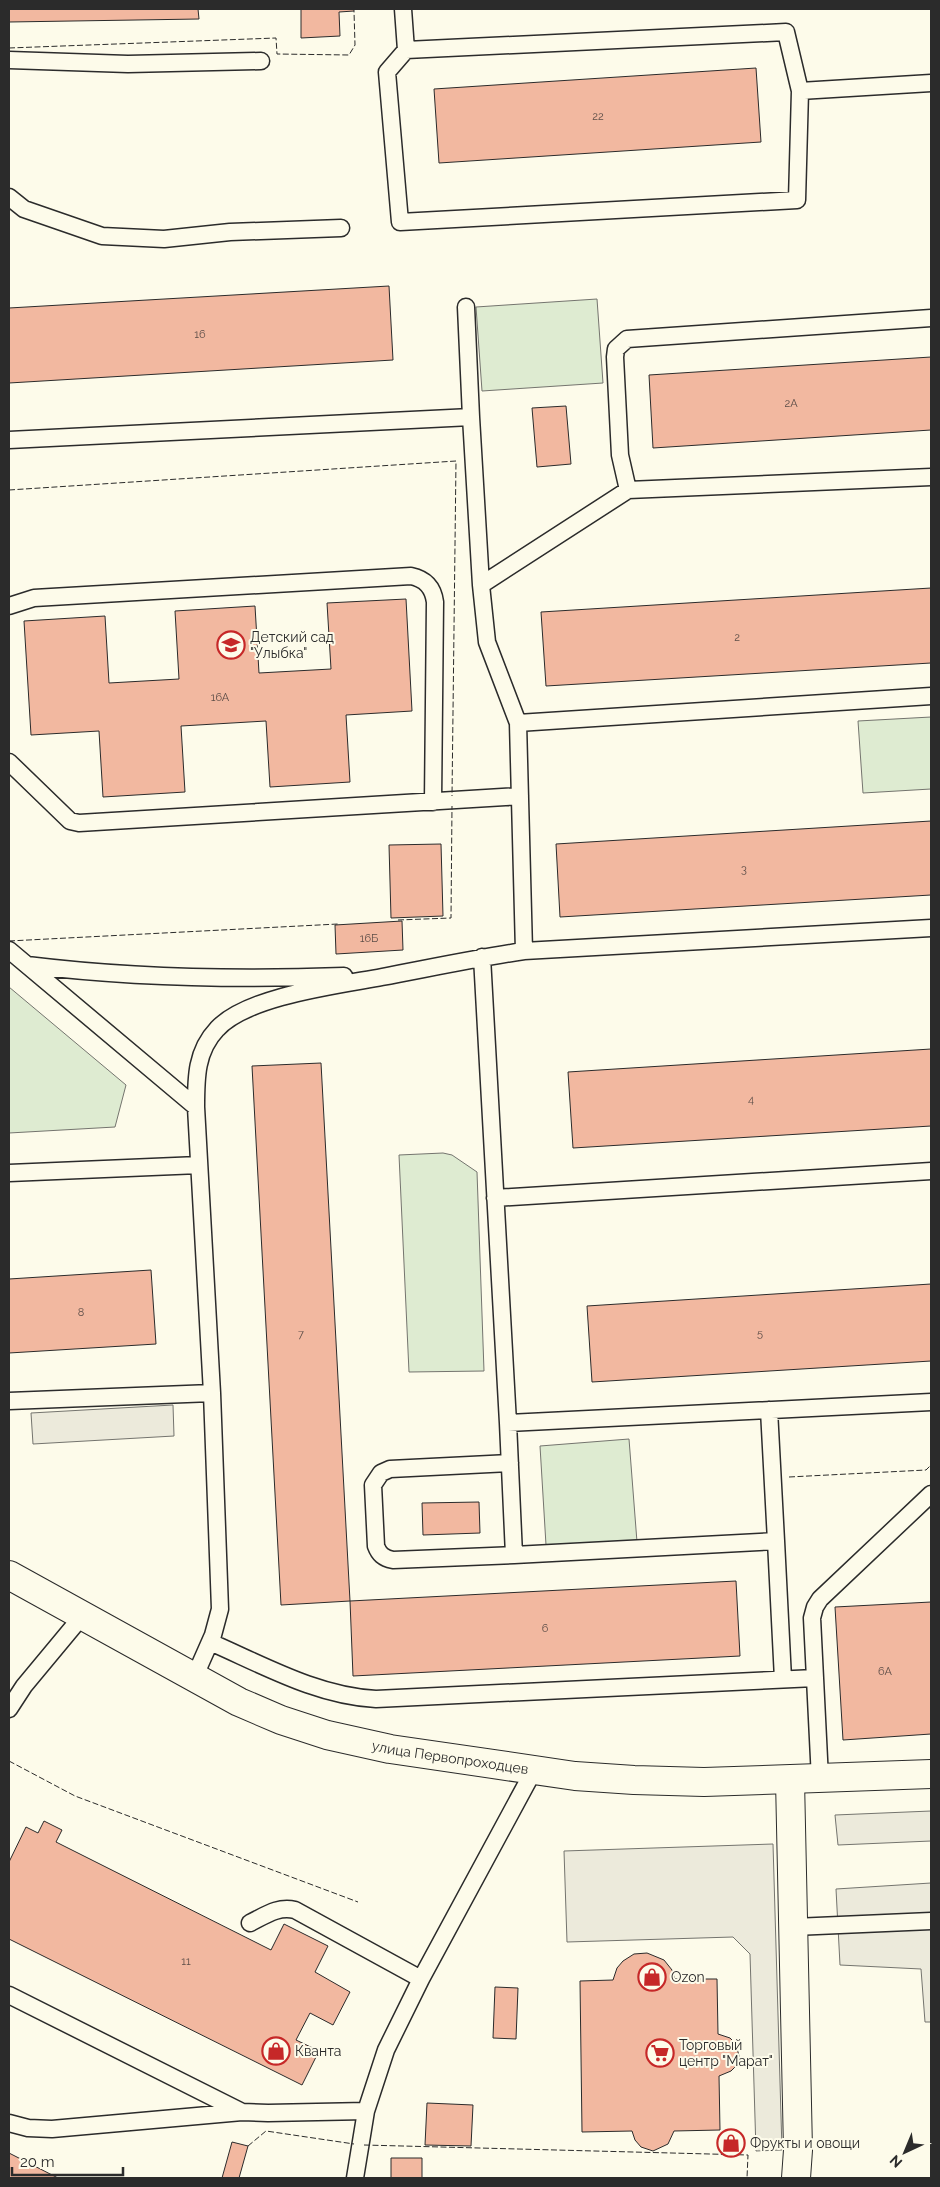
<svg xmlns="http://www.w3.org/2000/svg" width="940" height="2187" viewBox="0 0 940 2187" font-family="Raleway,sans-serif">
<style>
.green{fill:#deebd1;stroke:#74746e}
.parking{fill:#eceadb;stroke:#74746e}
.building{fill:#f2b8a0;stroke:#2b2b2b}
.lines{fill:none;stroke-linecap:round;stroke-linejoin:round}
.lane-casing{stroke:#2b2b2b;stroke-width:19}
.street-casing{stroke:#2b2b2b;stroke-width:30}
.secondary-casing{stroke:#2b2b2b;stroke-width:30}
.lane{stroke:#fdfbea;stroke-width:16}
.street{stroke:#fdfbea;stroke-width:28}
.secondary{stroke:#fdfbea;stroke-width:28}
.fence{stroke:#2b2b2b;stroke-width:1;stroke-dasharray:6 2.5;stroke-linecap:butt}
.labels{text-anchor:middle;stroke-width:4;stroke-linejoin:round;paint-order:stroke}
.number-label{font-size:11px;fill:#5d4e48}
.poi-label{font-size:14px;fill:#2b2b2b;stroke:#fdfbea;text-anchor:start}
.street-label{font-size:14px;fill:#2b2b2b;stroke:#fdfbea}
</style>
<rect width="100%" height="100%" fill="#fdfbea"/>
<path class="green" d="M597 299 603 383 482 391 476 307Z
M931 717V789L863 793 858 721Z
M9 987 126 1085 115 1127 9 1133Z
M443 1153 452 1155 477 1172 484 1371 409 1372 399 1155Z
M629 1439 637 1542 546 1545 540 1446Z"/>
<path class="parking" d="M173 1405 174 1436 33 1444 31 1413Z
M931 1811V1841L838 1845 835 1815Z
M773 1844 782 2150 756 2151 750 1954 733 1937 567 1942 564 1851Z
M931 1883V2022H925L921 1969 840 1965 836 1889Z"/>
<path class="building" d="M9 9H198L199 19 9 22Z
M301 9H354V11L339 12 340 36 301 38Z
M756 68 761 142 439 163 434 89Z
M389 286 393 360 9 383V308Z
M931 357V430L653 448 649 375Z
M566 406 571 464 537 467 532 408Z
M931 588V663L546 686 541 612Z
M406 599 412 711 346 715 350 782 270 787 266 721 181 726 185 792 103 797 99 731 31 735 24 621 105 616 109 683 179 679 175 611 255 606 259 673 331 669 327 603Z
M931 821V895L560 917 556 844Z
M441 844 443 916 391 918 389 845Z
M402 921 403 950 336 954 335 925Z
M931 1049V1126L573 1148 568 1072Z
M321 1063 350 1601 281 1605 252 1066Z
M151 1270 156 1344 9 1353V1279Z
M931 1284V1361L592 1382 587 1306Z
M479 1502 480 1533 423 1535 422 1503Z
M736 1581 740 1656 353 1676 350 1601Z
M931 1602V1734L843 1740 835 1607Z
M44 1821 62 1830 56 1842 271 1950 284 1924 328 1946 315 1972 350 1992 333 2025 310 2013 296 2040 319 2051 302 2085 9 1939V1862L26 1827 38 1833Z
M647 1953 664 1960 672 1970 675 1979H717L718 2034 730 2038 736 2044 739 2056 736 2066 731 2071 719 2076 720 2130 674 2131 668 2144 653 2151 641 2147 635 2140 632 2131 582 2132 580 1981 613 1980 617 1968 623 1961 634 1954Z
M495 1987 518 1988 516 2039 493 2038Z
M427 2103 473 2105 471 2146 425 2145Z
M232 2142 248 2146 239 2178H222Z
M9 2153 58 2178H9Z
M391 2158H422V2178H391Z"/>
<g class="lines">
<g class="lane-casing">
<path id="lane" d="M403 9 406 50 786 32 800 91 931 83
M406 50 387 72 400 222 797 200 800 91
M9 60 128 64 261 61
M9 197 24 209 102 236 164 239 230 232 341 228
M466 307 471 417
M931 318 627 339 616 349 615 357 620 455 628 490 931 477
M9 440 471 417 481 585 487 642 518 723 524 951 931 928
M481 585 628 490
M9 606 34 598 411 576C425 579 433 587 435 602L433 802
M518 723 931 696
M9 762 70 821 79 823 520 796
M9 950 196 1107
M482 957 508 1423 931 1402
M27 965C132 978 238 980 344 976
M9 1173 199 1165
M495 1198 931 1171
M9 1401 212 1393
M769 1410 776 1541
M508 1423 514 1555 776 1541 783 1679
M510 1463 390 1469 381 1473 373 1485 376 1546C379 1554 383 1558 393 1560L514 1555
M210 1642C263 1665 317 1696 376 1699L815 1678
M194 1678 213 1635 220 1609 212 1393 196 1107C196 1078 196 1051 217 1029 247 996 339 985 382 977 430 968 477 958 524 951
M9 1709 24 1686 83 1615
M820 1779 812 1618 815 1607 820 1599 931 1494
M250 1923C266 1915 278 1906 295 1910L421 1979
M794 1927 931 1921
M9 1995 242 2112 268 2113 366 2111
M9 2123 28 2128 52 2129 242 2112
M355 2178 366 2111 386 2050 421 1979 534 1770"/>
</g>
<g class="street-casing">
<path id="street" d="M790 1780 798 2150 796 2178"/>
</g>
<g class="secondary-casing">
<g id="secondary">
<path id="s1" d="M9 1575 239 1702 281 1720 327 1735 390 1749 575 1776 634 1780 704 1782 931 1774"/>
</g>
</g>
<use href="#lane" class="lane"/>
<use href="#street" class="street"/>
<use href="#secondary" class="secondary"/>
<path class="fence" d="M9 48 276 38 277 54 349 55 355 45 354 11
M9 490 456 461 452 796
M398 920 451 918 452 806
M9 941 338 924
M789 1477 926 1470 931 1465
M9 1761 75 1796 358 1902
M364 2145 748 2155 747 2178
M248 2146 266 2131 354 2144"/>
</g>
<defs>
<g id="school-ring" transform="scale(1.4375)"><circle r="9.5" fill="#fdfbea" stroke="#c62828" stroke-width="1.5"/><path d="M0-5L7-2L0 1L-7-2ZM-4 1L0 2.5L4 1V4Q0 6-4 4Z" fill="#c62828"/></g>
<g id="shop-ring" transform="scale(1.4375)"><circle r="9.5" fill="#fdfbea" stroke="#c62828" stroke-width="1.5"/><path d="M-5-2.5h2.3a2.7 3.5 0 0 1 5.4 0H5L5.5 6h-11ZM-1.5-2.5h3a1.5 2.3 0 0 0-3 0Z" fill="#c62828"/></g>
<g id="supermarket-ring" transform="scale(1.4375)"><circle r="9.5" fill="#fdfbea" stroke="#c62828" stroke-width="1.5"/><path d="M-6-5.5h2.5l.6 2H6L4.5 2H-2.5L-4.4-4H-6ZM-1.5 3.2a1.3 1.3 0 1 0 .1 0ZM3 3.2a1.3 1.3 0 1 0 .1 0Z" fill="#c62828"/></g>
</defs>
<g fill-rule="evenodd">
<use href="#school-ring" x="231" y="645"/>
<use href="#shop-ring" x="652" y="1977"/>
<use href="#shop-ring" x="276" y="2051"/>
<use href="#supermarket-ring" x="660" y="2053"/>
<use href="#shop-ring" x="731" y="2143"/>
</g>
<g class="labels">
<g class="number-label">
<text x="598" y="120">22</text>
<text x="200" y="338">16</text>
<text x="791" y="407">2А</text>
<text x="737" y="641">2</text>
<text x="220" y="701">16А</text>
<text x="744" y="873">3</text>
<text x="369" y="942">16Б</text>
<text x="751" y="1103">4</text>
<text x="81" y="1316">8</text>
<text x="760" y="1337">5</text>
<text x="301" y="1338">7</text>
<text x="545" y="1632">6</text>
<text x="885" y="1675">6А</text>
<text x="186" y="1965">11</text>
</g>
<g class="poi-label">
<text x="250" y="642">Детский сад<tspan x="250" dy="16">"Улыбка"</tspan></text>
<text x="671" y="1982">Ozon</text>
<text x="679" y="2050">Торговый<tspan x="679" dy="16">центр "Марат"</tspan></text>
<text x="295" y="2056">Кванта</text>
<text x="750" y="2148">Фрукты и овощи</text>
</g>
<g class="street-label">
<text dy="5" stroke="none"><textPath href="#s1" startOffset="482">улица Первопроходцев</textPath></text>
</g>
</g>
<rect width="940" height="2187" fill="none" stroke="#2b2b2b" stroke-width="20"/>
<g transform="translate(905 2152) rotate(224)" stroke="#fdfbea" stroke-width="4" paint-order="stroke">
<path d="M0-4L9 19L0 12L-9 19Z" fill="#2b2b2b"/>
<text y="-8" font-size="14" font-weight="bold" text-anchor="middle" fill="#2b2b2b">N</text>
</g>
<path d="M12 2167v8h111v-8" fill="none" stroke="#2b2b2b" stroke-width="2.5"/>
<text x="20" y="2167" font-size="15" fill="#2b2b2b" stroke="#fdfbea" stroke-width="4" paint-order="stroke">20 m</text>
</svg>
